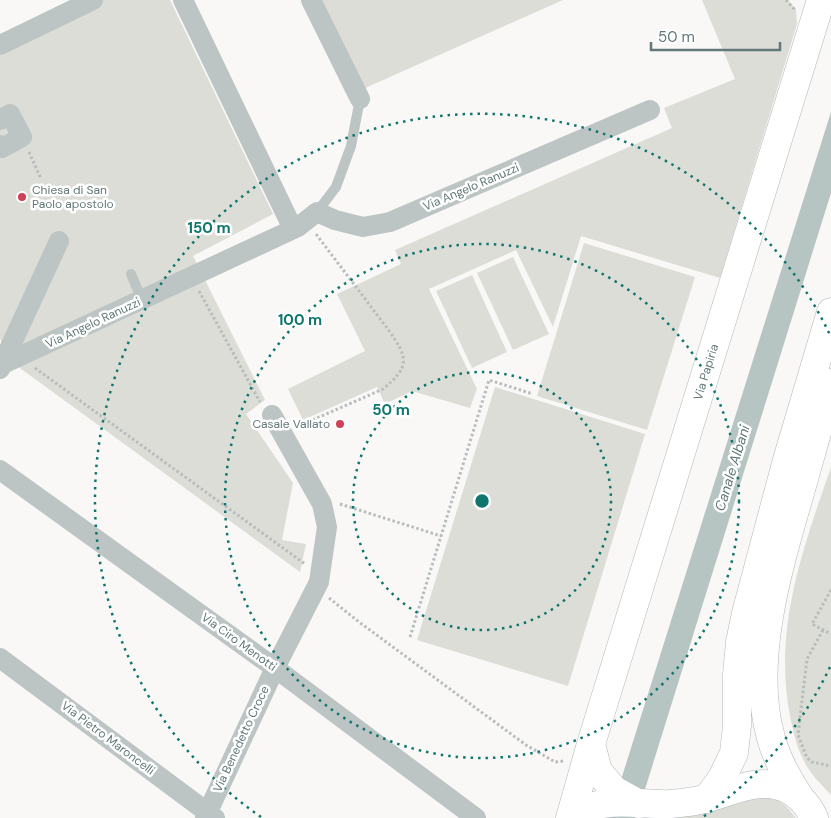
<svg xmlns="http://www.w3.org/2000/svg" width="831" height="818" viewBox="0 0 831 818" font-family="'DM Sans',sans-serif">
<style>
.green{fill:#dcddd7}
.water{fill:#b6c4c2}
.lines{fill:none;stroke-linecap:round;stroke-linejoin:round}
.secondary-casing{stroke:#afb8b9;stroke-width:29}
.primary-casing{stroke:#b1b8b9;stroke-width:29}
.trunk-casing{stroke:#b1b8b8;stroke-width:29}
.path{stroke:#b7bdbd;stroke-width:3;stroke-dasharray:2.5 2.5;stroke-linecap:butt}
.service{stroke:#bcc4c4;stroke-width:10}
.minor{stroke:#bcc4c4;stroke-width:20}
.secondary{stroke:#fff;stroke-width:28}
.primary{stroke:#fff;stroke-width:28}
.trunk{stroke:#fff;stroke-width:28}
.ring{fill:none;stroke:#0f766e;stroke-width:2.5;stroke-dasharray:2.5 5}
.poi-dot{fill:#cf4158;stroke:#fff;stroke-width:2}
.labels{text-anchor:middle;stroke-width:5;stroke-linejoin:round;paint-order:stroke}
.street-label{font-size:12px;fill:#637878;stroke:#fff}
.poi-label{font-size:12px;fill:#637878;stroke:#fff;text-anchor:start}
.water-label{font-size:14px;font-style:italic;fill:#627876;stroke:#fff}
.centre{fill:#0f766e;stroke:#fff;stroke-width:2.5}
.ring-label{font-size:15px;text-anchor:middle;font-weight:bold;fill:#0f766e;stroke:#fff;stroke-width:5;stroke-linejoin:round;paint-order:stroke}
</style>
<rect width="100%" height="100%" fill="#f9f8f7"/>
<path class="green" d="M83 0H170L273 214 193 256 265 400 246 414 293 483 282 540 306 544 300 572 13 363 0 339V41Z
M320 0H563L363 89Z
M702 0H788L796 9 797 24 720 278 581 236 553 327 516 250 429 289 477 389 470 408 412 391 385 404 377 387 303 420 288 389 365 351 337 294 401 264 395 250 672 128 664 108 735 79Z
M584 243 695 277 647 430 537 396Z
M513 257 549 334 513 350 477 273Z
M472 275 507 352 472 368 436 291Z
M495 387 645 434 568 686 417 640Z
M831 467V795C821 784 809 773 803 759 796 745 793 730 790 716 773 628 803 549 831 467Z
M745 796 773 797 786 806 796 818H640Z"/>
<path class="water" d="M831 112V193L636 818H609Z"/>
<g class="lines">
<g class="secondary-casing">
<path id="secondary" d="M591 744 598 771 614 790 639 804
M570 818 591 744 821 0"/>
</g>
<g class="primary-casing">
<path id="primary" d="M575 818C598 793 641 806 671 804 683 803 697 801 708 798 730 792 756 779 779 786 795 790 808 804 814 818"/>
</g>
<g class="trunk-casing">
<path id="trunk" d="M799 796C787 778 777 759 771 738 750 664 777 572 798 500 809 461 820 422 831 383
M707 799 722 778 734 753 737 726V674L740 642 746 613 787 460 831 312"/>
</g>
<path class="path" d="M786 0 796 11
M29 152 41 179
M199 291 260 402
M35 368 305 564
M299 426 383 389C410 367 408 358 390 332L316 234
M340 504 441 536
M831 590 812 624 831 634
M329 598 359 622 526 745 555 762 564 761
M823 630 807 659 798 735 807 758 812 762 831 766
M410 637 489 380 533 394"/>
<path class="service" d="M317 212 336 187 351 146 360 99
M131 274 142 300"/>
<path class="minor" d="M183 0 293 229
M311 0 360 99
M0 45 93 0
M0 120 10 114 22 137 2 148 0 145
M1 365 298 227 317 212 335 220 363 227 390 222 650 110
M0 369 59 241
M0 470 275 668 476 818
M0 658 215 818
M205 818 275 668 319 582 327 527 322 504 272 415"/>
<use href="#secondary" class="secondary"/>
<use href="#primary" class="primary"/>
<use href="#trunk" class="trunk"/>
</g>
<g class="ring">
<circle cx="482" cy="501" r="129"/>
<circle cx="482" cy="501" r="257"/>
<path d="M830 667A386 386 0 0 1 703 817M261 817A386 386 0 1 1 830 335"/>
</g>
<g class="poi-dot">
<circle cx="22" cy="197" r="5"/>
<circle cx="340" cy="424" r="5"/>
</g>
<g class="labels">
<g class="street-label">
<text transform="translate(471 187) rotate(-23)" y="4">Via Angelo Ranuzzi</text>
<text transform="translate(93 323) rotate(-25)" y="4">Via Angelo Ranuzzi</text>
<text transform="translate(706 372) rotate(-73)" y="4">Via Papiria</text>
<text transform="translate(239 642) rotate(36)" y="4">Via Ciro Menotti</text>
<text transform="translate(108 738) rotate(37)" y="4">Via Pietro Maroncelli</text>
<text transform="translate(241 739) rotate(-65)" y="4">Via Benedetto Croce</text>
</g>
<g class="poi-label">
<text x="32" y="194">Chiesa di San<tspan x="32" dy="14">Paolo apostolo</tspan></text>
<text x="330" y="428" text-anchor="end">Casale Vallato</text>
</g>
<g class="water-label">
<text transform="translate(732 468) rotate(-73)" y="5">Canale Albani</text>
</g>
</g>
<circle cx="482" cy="501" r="8" class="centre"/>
<g class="ring-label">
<text x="209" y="233">150 m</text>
<text x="300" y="325">100 m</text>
<text x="391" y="415">50 m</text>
</g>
<path d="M651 42v8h129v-8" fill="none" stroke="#637878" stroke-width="2.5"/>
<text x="658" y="42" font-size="15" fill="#637878" stroke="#ffffff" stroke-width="4" paint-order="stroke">50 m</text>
</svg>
